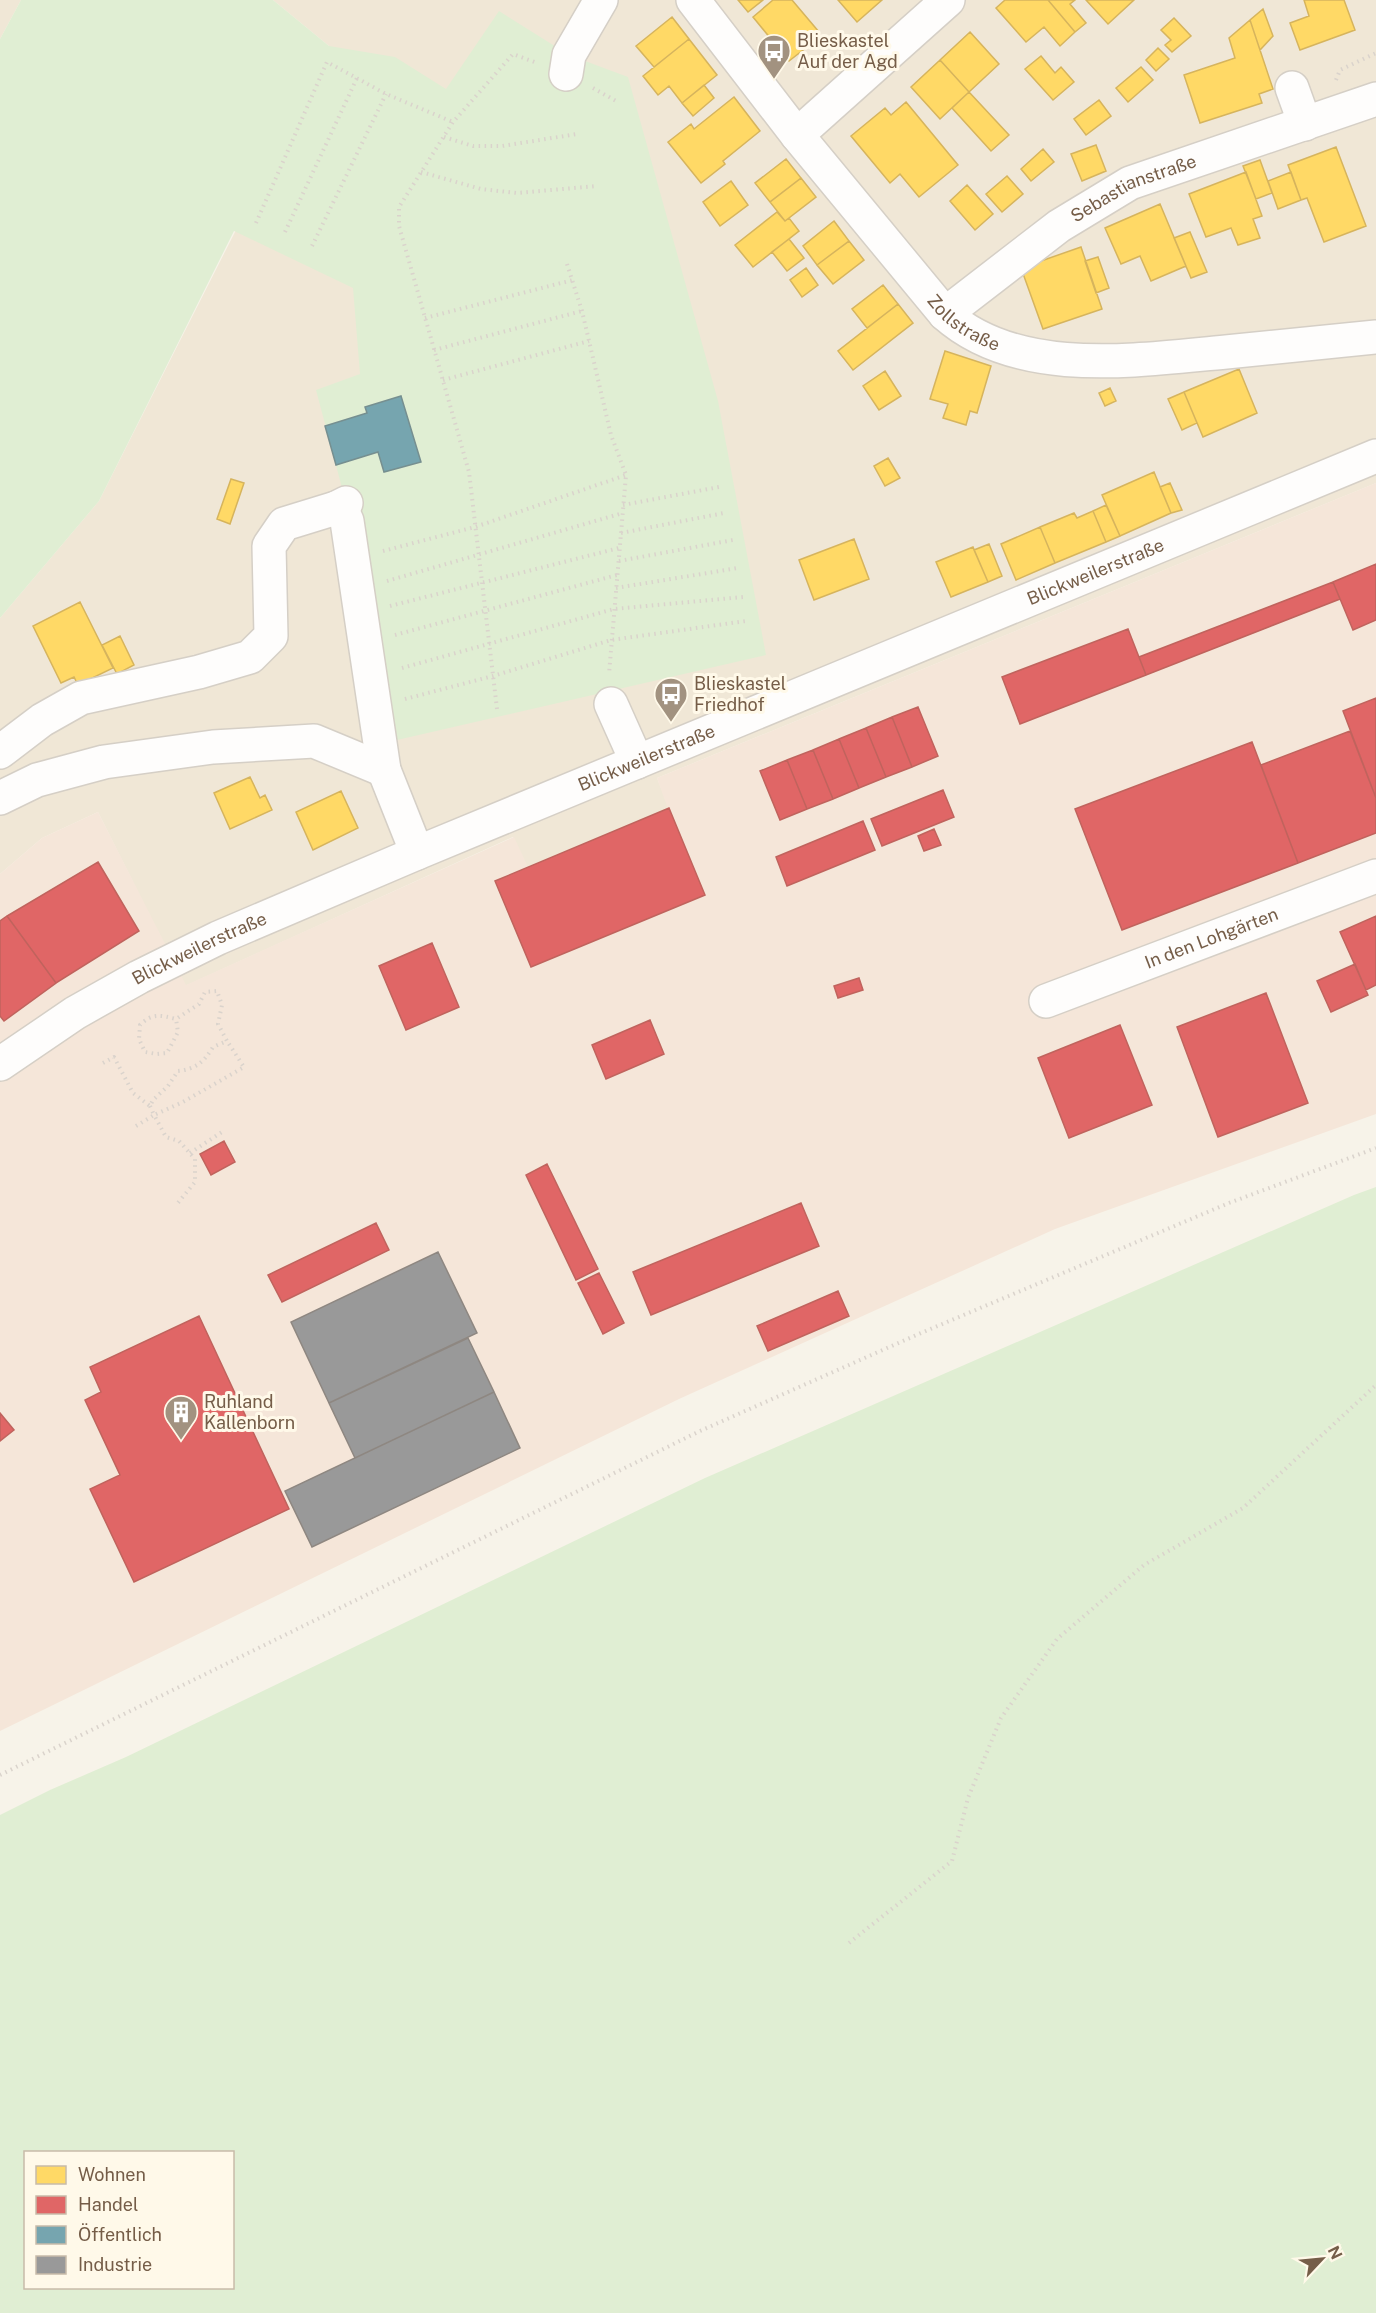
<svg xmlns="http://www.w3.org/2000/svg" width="1376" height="2313" viewBox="0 0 1376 2313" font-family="'Public Sans',sans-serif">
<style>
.residential{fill:#f0e7d6}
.commercial{fill:#f5e6d9}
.green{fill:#e0eed3;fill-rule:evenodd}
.homes{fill:#ffd966;stroke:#d6b45d;stroke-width:1.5}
.shops{fill:#e06666;stroke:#c0635d;stroke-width:1.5}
.public{fill:#76a5af;stroke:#768f90;stroke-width:1.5}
.industry{fill:#999;stroke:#8e8781;stroke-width:1.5}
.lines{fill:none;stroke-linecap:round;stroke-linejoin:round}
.minor-casing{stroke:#d5cfc6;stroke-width:36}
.path{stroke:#dad3cc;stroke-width:4;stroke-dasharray:1.5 4.5;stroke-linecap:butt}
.minor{stroke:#fefdfc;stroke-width:33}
.labels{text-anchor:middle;stroke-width:6;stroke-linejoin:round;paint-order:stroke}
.poi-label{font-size:18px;fill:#755d48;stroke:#fff9e9;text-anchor:start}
.street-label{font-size:18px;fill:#755d48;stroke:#fff9e9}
</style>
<rect width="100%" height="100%" fill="#f7f3e9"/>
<path class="residential" d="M0 0H21L0 39Z
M273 0H1376V483L657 778 669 808 527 867 513 837 185 986 98 812 42 838 0 874V618L99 501 329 46Z"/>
<path class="commercial" d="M1376 483V1114L1055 1229 679 1399 0 1731V874L42 838 98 812 186 985 514 837 528 867 668 809 657 778Z"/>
<path class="green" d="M21 0H273L329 46 395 57 446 89 499 11 569 55 628 77 718 401 766 655 397 740 355 523 346 503 316 390 360 374 353 288 234 231 99 501 0 618V39Z
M1376 1187V2313H0V1815L50 1790 126 1757 705 1478 1354 1195ZM26 2152H232V2288H26Z"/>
<path class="homes" d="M738 0H763L748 12Z
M773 0H792L819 32 804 44 807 47 789 61 753 17Z
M838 0H882L857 22Z
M1005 0H1048L1075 32 1060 46 1044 27 1026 42 996 8Z
M1048 0H1075L1070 4 1086 23 1075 32Z
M1086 0H1134L1108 24Z
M1304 0H1344L1355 30 1300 50 1290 23 1309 16Z
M1263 9 1273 36 1260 50 1250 20Z
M672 17 689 39 654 67 636 46Z
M1174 18 1191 36 1172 52 1165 45 1171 40 1161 30Z
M1250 20 1273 89 1259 94 1262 103 1200 123 1184 75 1235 58 1229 38Z
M970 32 999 64 969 92 940 60Z
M689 39 717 75 682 103 669 86 658 95 643 76Z
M1158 48 1169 59 1156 71 1146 60Z
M1041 56 1055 73 1061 67 1074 82 1053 100 1025 69Z
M940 60 969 92 940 119 911 87Z
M1141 67 1153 80 1128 102 1116 88Z
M704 85 714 98 693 116 682 103Z
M969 92 1009 135 991 151 952 108Z
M734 97 760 131 723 161 725 164 701 183 668 142 691 124 694 129Z
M1099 100 1111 116 1086 135 1074 119Z
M906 102 958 165 919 197 900 174 890 183 851 136 885 108 891 115Z
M1096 145 1106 171 1082 181 1071 154Z
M1336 147 1366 226 1324 242 1307 198 1301 200 1288 165Z
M1043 149 1054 162 1031 181 1021 169Z
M786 159 801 178 770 202 755 183Z
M1260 160 1272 193 1256 199 1243 166Z
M1246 172 1262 216 1253 219 1260 238 1238 245 1231 228 1206 237 1189 194Z
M1291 172 1301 200 1278 209 1268 181Z
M1007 176 1023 194 1002 212 986 194Z
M801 178 816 197 785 221 770 202Z
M731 181 748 205 720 226 703 202Z
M967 185 993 214 975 230 950 201Z
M1160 204 1186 266 1151 281 1140 256 1121 264 1105 228Z
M777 212 785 221 789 218 799 231 753 267 735 245Z
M834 221 849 241 817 265 803 246Z
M1190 232 1207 272 1191 278 1174 238Z
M789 239 804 258 787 271 772 252Z
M849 241 864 260 833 284 817 265Z
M1081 247 1102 309 1043 329 1021 268Z
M1098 257 1109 288 1096 293 1085 261Z
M806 268 818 285 802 297 790 280Z
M883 285 898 304 867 328 852 309Z
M898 304 913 323 853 370 838 351Z
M945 351 991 366 977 413 970 411 966 425 943 418 948 404 930 399Z
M1239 369 1257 413 1203 437 1184 392Z
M885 371 901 396 879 410 863 386Z
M1110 388 1116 401 1105 406 1099 393Z
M1184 392 1197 423 1182 430 1168 399Z
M888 458 900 478 885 486 874 466Z
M1154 472 1171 513 1120 536 1102 495Z
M231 479 244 483 230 524 217 519Z
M1170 483 1182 510 1171 513 1160 487Z
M1106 505 1120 536 1106 542 1093 511Z
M1093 511 1106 542 1055 563 1040 527 1074 513 1077 518Z
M1040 527 1055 563 1016 580 1001 544Z
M854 539 869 579 814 600 799 560Z
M989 544 1002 576 988 582 974 550Z
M973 547 988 582 951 597 936 562Z
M80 602 113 668 78 685 74 677 61 683 33 626Z
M120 636 134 665 117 674 102 645Z
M250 777 260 798 265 795 272 810 230 829 214 793Z
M341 791 358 828 313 850 296 812Z"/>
<path class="shops" d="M1376 564V620L1353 630 1333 582Z
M1333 582 1340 599 1146 675 1139 657Z
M1128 629 1146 675 1020 724 1002 677Z
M1376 698V798L1343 711Z
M918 707 938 756 912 767 892 717Z
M892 717 912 767 886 777 866 728Z
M866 728 886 777 859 788 839 739Z
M1350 731 1376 798V833L1298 863 1261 765Z
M839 739 859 788 833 799 813 750Z
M1252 742 1298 863 1122 930 1075 809Z
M813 750 833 799 807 809 787 760Z
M787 760 807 809 780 820 760 771Z
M943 790 954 817 882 846 871 819Z
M669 808 705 895 531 967 495 881Z
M863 821 875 850 787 886 776 857Z
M934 829 941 845 924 851 918 836Z
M98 862 139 931 56 983 7 916Z
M7 916 56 983 4 1021 0 1016V921Z
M1376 916V985L1366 990 1340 932Z
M432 943 459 1007 406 1030 379 966Z
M1355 964 1368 995 1331 1012 1317 981Z
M859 978 863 990 838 998 834 986Z
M1266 993 1308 1103 1218 1137 1177 1027Z
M650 1020 664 1054 606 1079 592 1045Z
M1120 1025 1152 1105 1069 1138 1038 1058Z
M224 1141 235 1162 211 1175 200 1154Z
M547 1164 598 1269 576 1280 526 1175Z
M801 1203 819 1246 651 1315 633 1272Z
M376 1223 389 1250 282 1302 268 1275Z
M599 1273 624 1323 603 1334 578 1283Z
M838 1291 849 1316 768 1351 757 1326Z
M199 1316 289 1509 134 1582 90 1489 120 1475 85 1400 101 1392 90 1367Z
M0 1413 14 1430 0 1441Z"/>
<path class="public" d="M401 396 421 462 384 472 378 452 336 465 325 426 367 413 365 407Z"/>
<path class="industry" d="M438 1252 477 1333 329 1403 291 1322Z
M468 1338 494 1392 355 1458 329 1403Z
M494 1392 520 1448 312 1547 285 1491Z"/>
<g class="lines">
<g class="minor-casing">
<g id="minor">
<path id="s1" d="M693 0 797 135 945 314C1018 379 1137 360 1226 352 1276 347 1326 342 1376 337"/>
<path d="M566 74 569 55 601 0"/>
<path d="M1292 88 1305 124"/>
<path d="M797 135 948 0"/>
<path id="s2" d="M945 314 1059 226 1130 183 1376 99"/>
<path d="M336 508 343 512 347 521 384 770 417 853"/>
<path d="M611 704 637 762"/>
<path d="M0 752 42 720 81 698 199 672 250 657 271 636 269 546 284 524 336 508 346 503"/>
<path d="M0 798 37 780 104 762 213 747 314 741 384 770"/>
<path id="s3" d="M1046 1001 1376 876"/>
<path id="s4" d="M0 1064 75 1013 139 977 218 938 417 853 1376 456"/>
</g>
</g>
<path class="path" d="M1336 80 1340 70 1376 53
M593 88 616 101
M444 137 473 146H502L577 134
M421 172 481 189 517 193 597 186
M256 223 327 62 386 94 453 122
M285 232 357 78
M312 246 386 94
M567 264 582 311 611 435 626 475 609 674
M425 318 573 280
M434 350 582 311
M443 380 589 341
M623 505 719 487
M621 533 724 513
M383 551 475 527 626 475
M619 561 733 540
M387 581 623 513
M616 588 738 568
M390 606 619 548
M395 635 617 575
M402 668 614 609 743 597
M405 699 493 676 611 640 746 621
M497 709 469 472 399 226V207L453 122 513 54 537 63
M103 1063 114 1057 133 1093 150 1106 153 1100 168 1086 178 1071C196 1069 204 1062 213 1047L227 1041 218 1024 222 1005 217 991 205 992 199 1004 176 1019C160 1015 152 1013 140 1025L139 1039 145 1052 157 1054 167 1053 178 1032 176 1019
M150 1106 154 1115 183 1102 244 1067 227 1041
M136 1126 154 1115 166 1137 179 1141 195 1159V1182L177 1204
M190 1153 225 1130
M0 1775 700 1431 921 1333 1229 1203 1376 1148
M849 1943 952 1861 968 1798 1001 1718 1057 1639 1144 1565 1243 1508 1376 1385"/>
<use href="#minor" class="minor"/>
</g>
<defs>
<g id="bus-pin" transform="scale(1.725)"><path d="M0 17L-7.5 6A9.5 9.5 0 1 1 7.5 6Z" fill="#a29280" stroke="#fff9e9"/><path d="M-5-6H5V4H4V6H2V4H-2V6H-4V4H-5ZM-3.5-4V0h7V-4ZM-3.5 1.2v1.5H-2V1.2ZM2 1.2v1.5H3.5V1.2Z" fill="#fff"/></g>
<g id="building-pin" transform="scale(1.725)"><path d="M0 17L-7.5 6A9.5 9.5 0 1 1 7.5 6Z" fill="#a29280" stroke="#fff9e9"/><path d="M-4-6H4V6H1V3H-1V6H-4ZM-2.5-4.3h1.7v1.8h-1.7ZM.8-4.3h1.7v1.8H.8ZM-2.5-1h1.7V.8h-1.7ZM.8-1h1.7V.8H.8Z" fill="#fff"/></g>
</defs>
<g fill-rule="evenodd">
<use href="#bus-pin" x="774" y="51"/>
<use href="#bus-pin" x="671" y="694"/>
<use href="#building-pin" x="181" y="1412"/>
</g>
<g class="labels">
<g class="poi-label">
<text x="797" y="47">Blieskastel<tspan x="797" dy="21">Auf der Agd</tspan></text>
<text x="694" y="690">Blieskastel<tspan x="694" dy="21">Friedhof</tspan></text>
<text x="204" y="1408">Ruhland<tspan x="204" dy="21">Kallenborn</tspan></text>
</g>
<g class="street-label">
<text dy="6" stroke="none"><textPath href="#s2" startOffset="228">Sebastianstraße</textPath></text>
<text dy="6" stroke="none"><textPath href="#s1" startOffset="423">Zollstraße</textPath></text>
<text dy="6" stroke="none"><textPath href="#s4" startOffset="1203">Blickweilerstraße</textPath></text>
<text dy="6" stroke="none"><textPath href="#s4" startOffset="717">Blickweilerstraße</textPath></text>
<text dy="6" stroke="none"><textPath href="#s3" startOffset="177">In den Lohgärten</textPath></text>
<text dy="6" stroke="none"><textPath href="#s4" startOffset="231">Blickweilerstraße</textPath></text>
</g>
</g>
<rect x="24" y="2151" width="210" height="138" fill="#fff9e9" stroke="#c8bba9" stroke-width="1.5"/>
<rect x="36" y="2166" width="30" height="18" fill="#ffd966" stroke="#c8bba9" stroke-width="1.5"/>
<text x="78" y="2181" font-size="18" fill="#755d48">Wohnen</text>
<rect x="36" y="2196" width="30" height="18" fill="#e06666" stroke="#c8bba9" stroke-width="1.5"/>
<text x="78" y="2211" font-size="18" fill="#755d48">Handel</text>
<rect x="36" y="2226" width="30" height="18" fill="#76a5af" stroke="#c8bba9" stroke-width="1.5"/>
<text x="78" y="2241" font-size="18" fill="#755d48">Öffentlich</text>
<rect x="36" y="2256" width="30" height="18" fill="#999999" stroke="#c8bba9" stroke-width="1.5"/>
<text x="78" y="2271" font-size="18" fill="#755d48">Industrie</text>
<g transform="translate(1322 2259) rotate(64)" stroke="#fff9e9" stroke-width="4.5" paint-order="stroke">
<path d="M0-4.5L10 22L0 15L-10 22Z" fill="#755d48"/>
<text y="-9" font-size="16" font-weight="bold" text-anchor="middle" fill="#755d48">N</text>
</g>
</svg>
